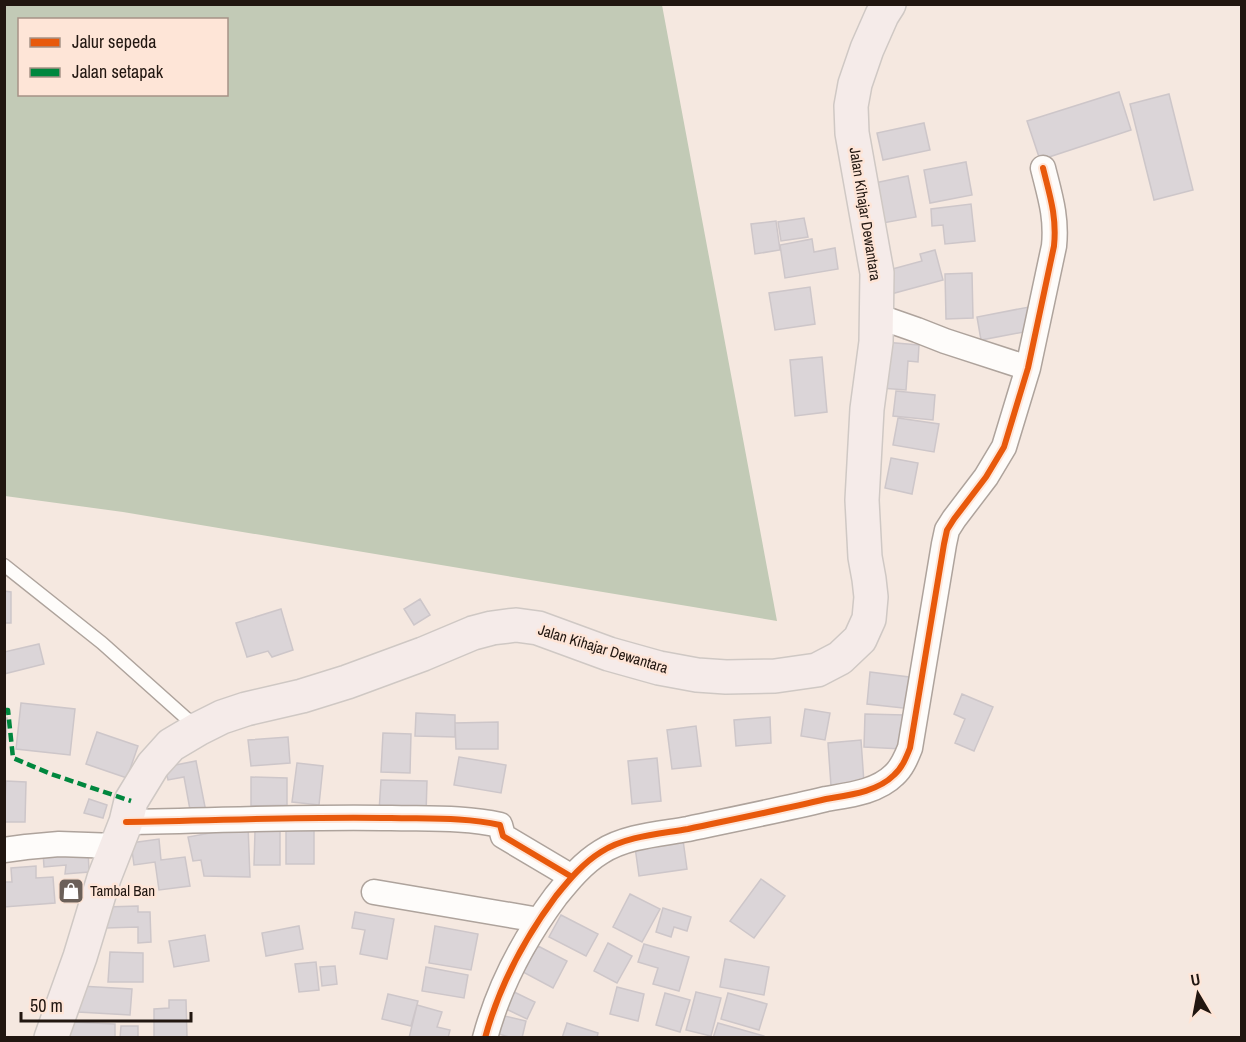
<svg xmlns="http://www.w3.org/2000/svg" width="1246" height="1042" viewBox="0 0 1246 1042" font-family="'Archivo Narrow',sans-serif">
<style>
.forest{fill:#c2cab6;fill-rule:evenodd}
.building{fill:#dbd5d8;stroke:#cdc6c9;stroke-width:1.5}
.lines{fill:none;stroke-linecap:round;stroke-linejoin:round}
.service-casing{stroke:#aea39c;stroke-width:15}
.minor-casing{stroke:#aea39c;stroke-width:27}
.primary-casing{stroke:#cfc8c4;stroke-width:36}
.service{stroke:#fefcfa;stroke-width:12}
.minor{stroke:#fefcfa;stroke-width:24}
.primary{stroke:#f5ebe9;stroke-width:33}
.quiet{stroke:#00873e;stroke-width:4.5;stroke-dasharray:9 4.5;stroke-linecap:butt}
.cycleway-casing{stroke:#fee5d7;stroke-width:10}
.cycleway{stroke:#e8590c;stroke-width:6}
.labels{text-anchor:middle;stroke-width:5;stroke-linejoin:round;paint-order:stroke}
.street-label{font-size:15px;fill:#211610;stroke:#fee5d7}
.poi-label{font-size:15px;fill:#211610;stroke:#fee5d7;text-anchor:start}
</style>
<rect width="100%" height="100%" fill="#f5e8e0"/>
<path class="forest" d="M5 4 662 5 777 621 123 512 5 496ZM20 20H226V94H20Z"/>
<path class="building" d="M1119 92 1131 130 1040 160 1027 121Z
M1169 94 1193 190 1154 200 1130 104Z
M924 123 930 150 883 160 877 133Z
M966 162 972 195 930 203 924 170Z
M908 176 916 217 872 225 865 185Z
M971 204 975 241 945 244 943 225 932 226 931 209Z
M804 218 808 237 781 241 778 222Z
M776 221 780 250 755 254 751 224Z
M812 239 814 252 835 248 838 269 785 278 780 245Z
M935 250 943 280 891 294 885 271 922 261 920 254Z
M972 273 973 318 946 319 945 274Z
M810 287 815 324 775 330 769 293Z
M1029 307 1034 330 981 340 977 317Z
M884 342 919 345 918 362 908 361 906 390 881 388Z
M822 357 827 412 795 416 790 360Z
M896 391 935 395 933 420 893 416Z
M898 418 939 424 934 452 893 445Z
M891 458 918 463 912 494 885 488Z
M4 591 11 592V623H4Z
M420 599 430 615 414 625 404 609Z
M281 609 293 650 272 657 268 651 247 657 236 623Z
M39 644 44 664 4 674V652Z
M870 672 917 678 912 709 867 704Z
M962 694 993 707 974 751 955 743 965 719 954 714Z
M21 703 75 709 70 755 16 749Z
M805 709 830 713 825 740 801 736Z
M416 713 455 715V737L415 736Z
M865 714 904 715 902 749 864 747Z
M770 717 771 743 736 746 734 720Z
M4 718H7L5 754H4Z
M498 722V749H456L455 723Z
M696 726 701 766 672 769 667 730Z
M97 732 138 746 127 778 86 764Z
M383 733 411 734 410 773 381 772Z
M288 737 290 763 251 766 248 740Z
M861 740 864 783 831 786 828 743Z
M459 757 506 765 501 793 454 785Z
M657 758 661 801 632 804 628 761Z
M196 761 206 812 191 815 184 777 168 780 165 767Z
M297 763 323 766 319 805 292 802Z
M251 777 287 778V805L251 806Z
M381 780 427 781 426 814 379 812Z
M6 781 26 782 25 822H4Z
M89 799 107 805 103 818 84 813Z
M286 824H314V864H286Z
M248 826 250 877 204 876 201 860 193 861 188 837Z
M255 831H280V865H254Z
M159 839 161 860 185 857 190 886 159 890 155 862 134 865 131 843Z
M683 840 687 869 639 876 635 847Z
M88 848 89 872 65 874 66 865 44 867 43 852Z
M36 866V878L53 877 55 903 4 907V882H12L11 868Z
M761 879 785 896 754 938 730 921Z
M630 894 660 909 642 942 613 927Z
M138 906V912H150L151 942 138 943V927L106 928 105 907Z
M663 908 691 917 687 931 674 927 671 937 656 932Z
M355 912 394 919 387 959 360 954 365 930 352 928Z
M561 915 598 934 586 956 549 937Z
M299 926 303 949 266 956 262 933Z
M435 926 478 934 471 970 429 963Z
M205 935 209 961 174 967 169 941Z
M608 943 632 956 617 983 594 971Z
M644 944 689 957 679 991 653 984 658 968 638 962Z
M538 946 567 961 553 988 523 972Z
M110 952 143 953V982H108Z
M725 959 769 967 764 995 720 987Z
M316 962 319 990 299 992 295 964Z
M335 966 337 984 322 986 320 967Z
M426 967 468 975 464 998 422 991Z
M80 986 132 989 130 1015 78 1012Z
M617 987 644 994 638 1021 610 1014Z
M510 990 535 1002 527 1019 502 1007Z
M696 992 721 998 711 1036 686 1030Z
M665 993 690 1000 680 1032 656 1025Z
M728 993 767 1004 759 1030 721 1019Z
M388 994 418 1001 411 1026 382 1019Z
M169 1000H186L187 1037 197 1038H154V1009L169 1008Z
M417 1005 442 1012 437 1027 450 1030 448 1038H409Z
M500 1015 526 1021 522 1038H513L495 1033Z
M70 1022 115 1024V1038H70Z
M567 1023 598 1033 597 1038H562Z
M718 1023 764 1036V1038H713Z
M121 1026H138V1038H120Z"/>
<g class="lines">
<g class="service-casing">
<path id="service" d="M4 565 102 643 196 727"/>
</g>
<g class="minor-casing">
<path id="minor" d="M877 316 917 330 945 341 1028 368
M126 822C215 821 303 816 391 818 427 819 465 817 500 825L503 836 572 877
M4 850 26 847 59 844 116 846
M374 892 539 920
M485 1038C499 986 524 939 556 896 569 880 583 863 601 852 626 836 660 834 688 829 735 819 780 810 826 799 849 795 877 792 894 775 902 768 906 758 910 748L944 544 947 530 954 519 986 477 1004 447 1028 368 1054 246C1057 217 1050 196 1043 168"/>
</g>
<g class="primary-casing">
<path id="primary" d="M51 1038 80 957 104 878 126 822 131 801 153 765 171 745 198 729 222 717 246 709 302 696 347 682 423 654 473 633 492 628 516 625 538 628 609 654 659 668 697 675 726 677 775 676 817 670 840 658 860 639 869 619 871 597 869 579 865 557 862 500 867 409 876 342 877 273 852 133 851 106 855 84 867 49 882 15 889 4"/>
</g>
<use href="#service" class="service"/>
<use href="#minor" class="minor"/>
<use href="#primary" class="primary"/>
<path class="quiet" d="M4 710H8L13 758 51 774 131 801"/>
<g class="cycleway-casing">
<path id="cycleway" d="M126 822C215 821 303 816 391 818 427 819 465 817 500 825L503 836 572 877
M485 1038C499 986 524 939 556 896 569 880 583 863 601 852 626 836 660 834 688 829 735 819 780 810 826 799 849 795 877 792 894 775 902 768 906 758 910 748L944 544 947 530 954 519 986 477 1004 447 1028 368 1054 246C1057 217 1050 196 1043 168"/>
</g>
<use href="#cycleway" class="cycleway"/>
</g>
<defs>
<g id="shop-square" transform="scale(1.35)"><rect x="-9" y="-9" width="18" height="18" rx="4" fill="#6b6059" stroke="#fee5d7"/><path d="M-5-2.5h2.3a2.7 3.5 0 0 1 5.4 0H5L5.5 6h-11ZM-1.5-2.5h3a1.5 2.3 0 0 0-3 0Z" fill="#fff"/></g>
</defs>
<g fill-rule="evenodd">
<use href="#shop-square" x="71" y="891"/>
</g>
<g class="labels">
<g class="street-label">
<text transform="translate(865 214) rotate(81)" y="5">Jalan Kihajar Dewantara</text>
<text transform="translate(603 649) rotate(17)" y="5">Jalan Kihajar Dewantara</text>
</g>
<g class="poi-label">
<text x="90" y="896">Tambal Ban</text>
</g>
</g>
<rect width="1246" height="1042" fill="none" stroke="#211610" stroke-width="12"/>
<rect x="18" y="18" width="210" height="78" fill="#fee5d7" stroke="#a69287" stroke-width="1.5"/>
<rect x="30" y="38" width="30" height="9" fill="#e8590c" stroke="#a69287" stroke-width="1.5"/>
<text x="72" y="48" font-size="18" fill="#211610">Jalur sepeda</text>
<rect x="30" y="68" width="30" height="9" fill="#00873e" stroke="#a69287" stroke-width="1.5"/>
<text x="72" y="78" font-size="18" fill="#211610">Jalan setapak</text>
<g transform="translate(1198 994) rotate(350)" stroke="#fee5d7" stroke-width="4.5" paint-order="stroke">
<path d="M0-4.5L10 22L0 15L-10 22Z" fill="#211610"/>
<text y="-9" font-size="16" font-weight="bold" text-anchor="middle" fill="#211610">U</text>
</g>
<path d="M21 1012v9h170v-9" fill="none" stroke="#211610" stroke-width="3"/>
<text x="30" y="1012" font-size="18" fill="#211610" stroke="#fee5d7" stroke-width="4.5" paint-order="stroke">50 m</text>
</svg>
